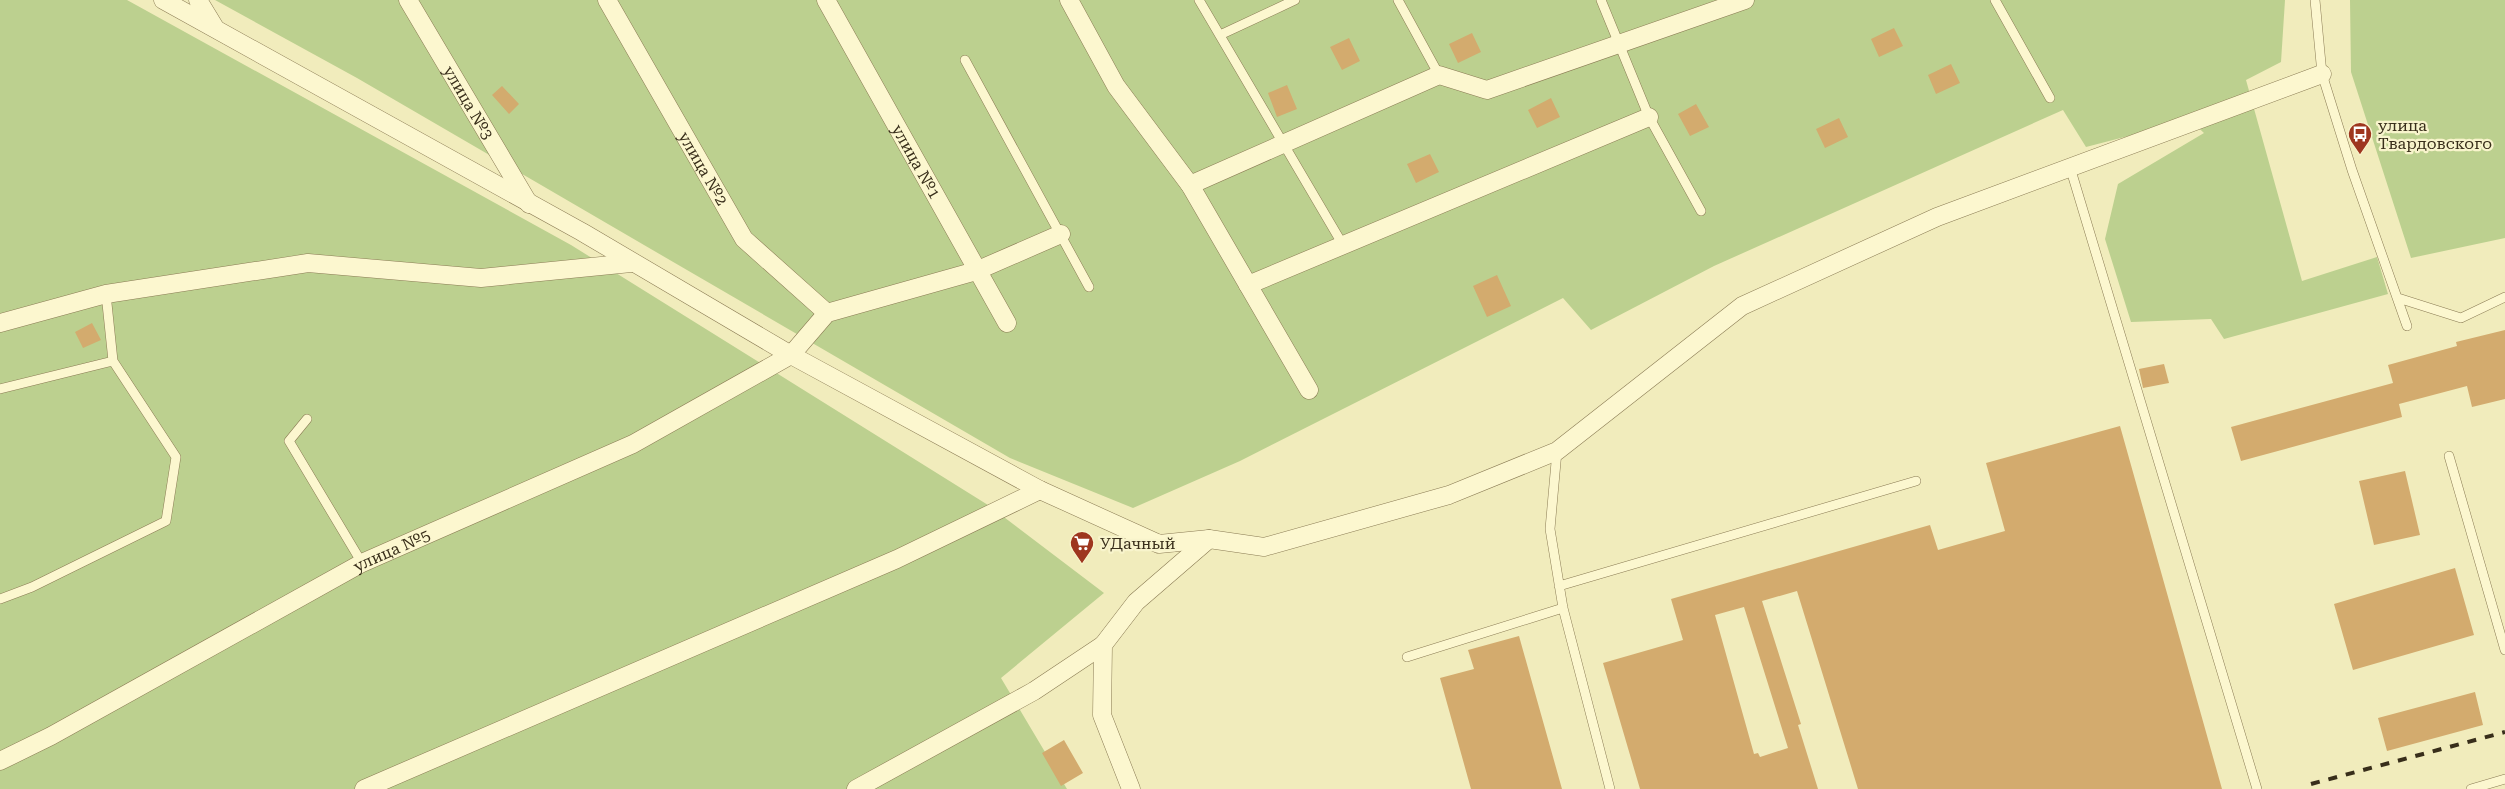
<svg xmlns="http://www.w3.org/2000/svg" width="2505" height="789" viewBox="0 0 2505 789" font-family="'Roboto Serif',serif">
<style>
.green{fill:#bcd08f}
.building{fill:#d3ab6e;fill-rule:evenodd}
.lines{fill:none;stroke-linecap:round;stroke-linejoin:round}
.lane-casing{stroke:#8a7b54;stroke-width:10}
.street-casing{stroke:#8a7b54;stroke-width:19}
.lane{stroke:#fcf7cf;stroke-width:9}
.street{stroke:#fcf7cf;stroke-width:18}
.rail{stroke:#382e1a;stroke-width:4;stroke-dasharray:9 9;stroke-linecap:butt}
.labels{text-anchor:middle;stroke-width:4.5;stroke-linejoin:round;paint-order:stroke}
.street-label{font-size:16px;fill:#382e1a;stroke:#f8f4cc}
.poi-label{font-size:16px;fill:#382e1a;stroke:#f8f4cc;text-anchor:start}
</style>
<rect width="100%" height="100%" fill="#f1ecbc"/>
<path class="green" d="M0 0H127L571 245 988 505 1104 593 1001 678 1067 789H0Z
M215 0H2285L2281 62 2246 80 2302 281 2377 257 2388 294 2224 339 2211 319 2131 322 2105 239 2118 184 2204 133 2190 120 2086 147 2063 110 1714 266 1591 330 1563 298 1240 461 1133 508 1010 458 357 78Z
M2350 0H2505V238L2411 258 2351 72Z"/>
<path class="building" d="M1894 28 1903 46 1879 57 1871 39Z
M1472 33 1481 52 1458 63 1449 44Z
M1349 38 1360 61 1342 70 1330 47Z
M1951 64 1960 83 1936 94 1928 75Z
M1287 85 1297 109 1277 117 1268 93Z
M502 86 519 104 509 114 492 95Z
M1551 98 1560 117 1537 128 1528 110Z
M1696 104 1709 127 1690 136 1678 114Z
M1839 118 1848 137 1825 148 1816 129Z
M1430 154 1439 172 1416 183 1407 164Z
M1497 275 1511 306 1487 317 1473 286Z
M92 323 101 340 83 348 75 332Z
M2505 330V399L2472 407 2467 386 2399 404 2402 417 2241 461 2231 427 2393 383 2388 365 2457 346 2456 342Z
M2164 364 2169 383 2143 388 2139 369Z
M2120 426 2222 789H1858L1797 591 1762 601 1801 724 1798 725 1818 789H1640L1603 663 1683 640 1671 599 1930 525 1938 550 2005 531 1986 463ZM1744 607 1788 748 1760 757 1758 753 1754 754 1715 615Z
M2405 471 2420 535 2374 545 2359 481Z
M2455 568 2474 635 2353 670 2334 604Z
M1519 636 1562 789H1471L1440 678 1474 669 1468 650Z
M2475 692 2483 725 2387 751 2378 718Z
M1064 740 1083 773 1061 786 1042 753Z"/>
<g class="lines">
<g class="lane-casing">
<path id="lane" d="M1199 0 1343 245
M1398 0 1439 75
M1601 0 1649 117 1701 211
M1995 0 2050 98
M2315 0 2322 74 2352 170 2407 326
M1220 35 1295 0
M965 60 1089 287
M2070 167 2257 789
M2398 298 2461 318 2505 297
M0 389 113 361
M307 419 289 441 362 563
M1557 451 1550 529 1563 608 1610 789
M2449 456 2505 650
M1559 586 1916 481
M0 599 32 587 166 521 176 457 113 361 106 294
M1407 657 1563 608
M2471 789 2505 779"/>
</g>
<g class="street-casing">
<g id="street">
<path d="M163 0 582 232 791 355 1040 490 1159 544 1209 539 1264 547 1449 495 1557 451 1742 306 1937 217 2322 74"/>
<path d="M198 0 215 28"/>
<path id="s1" d="M408 0 529 204"/>
<path id="s2" d="M607 0 744 239 827 313"/>
<path id="s3" d="M826 0 1007 323"/>
<path d="M1069 0 1116 86 1190 185 1309 390"/>
<path d="M1190 185 1439 75 1487 90 1745 0"/>
<path d="M1248 285 1649 117"/>
<path d="M0 323 106 294 308 263 481 278 631 263"/>
<path id="s4" d="M0 761 51 736 362 563 633 444 791 355 827 313 976 271 1061 234"/>
<path d="M364 789 897 559 1040 490"/>
<path d="M856 789 1034 691 1103 645"/>
<path d="M1131 789 1102 715 1103 645 1136 602 1209 539"/>
</g>
</g>
<use href="#lane" class="lane"/>
<use href="#street" class="street"/>
<path class="rail" d="M2311 784 2505 732"/>
</g>
<defs>
<g id="bus-pin" transform="scale(1.25)"><path d="M0 17L-7.5 6A9.5 9.5 0 1 1 7.5 6Z" fill="#9e361f" stroke="#f8f4cc"/><path d="M-5-6H5V4H4V6H2V4H-2V6H-4V4H-5ZM-3.5-4V0h7V-4ZM-3.5 1.2v1.5H-2V1.2ZM2 1.2v1.5H3.5V1.2Z" fill="#fff"/></g>
<g id="supermarket-pin" transform="scale(1.25)"><path d="M0 17L-7.5 6A9.5 9.5 0 1 1 7.5 6Z" fill="#9e361f" stroke="#f8f4cc"/><path d="M-6-5.5h2.5l.6 2H6L4.5 2H-2.5L-4.4-4H-6ZM-1.5 3.2a1.3 1.3 0 1 0 .1 0ZM3 3.2a1.3 1.3 0 1 0 .1 0Z" fill="#fff"/></g>
</defs>
<g fill-rule="evenodd">
<use href="#bus-pin" x="2360" y="134"/>
<use href="#supermarket-pin" x="1082" y="543"/>
</g>
<g class="labels">
<g class="street-label">
<text dy="6" stroke="none"><textPath href="#s1" startOffset="119">улица №3</textPath></text>
<text dy="6" stroke="none"><textPath href="#s3" startOffset="185">улица №1</textPath></text>
<text dy="6" stroke="none"><textPath href="#s2" startOffset="194">улица №2</textPath></text>
<text dy="6" stroke="none"><textPath href="#s4" startOffset="445">улица №5</textPath></text>
</g>
<g class="poi-label">
<text x="2378" y="131">улица<tspan x="2378" dy="18">Твардовского</tspan></text>
<text x="1100" y="549">УДачный</text>
</g>
</g>
</svg>
